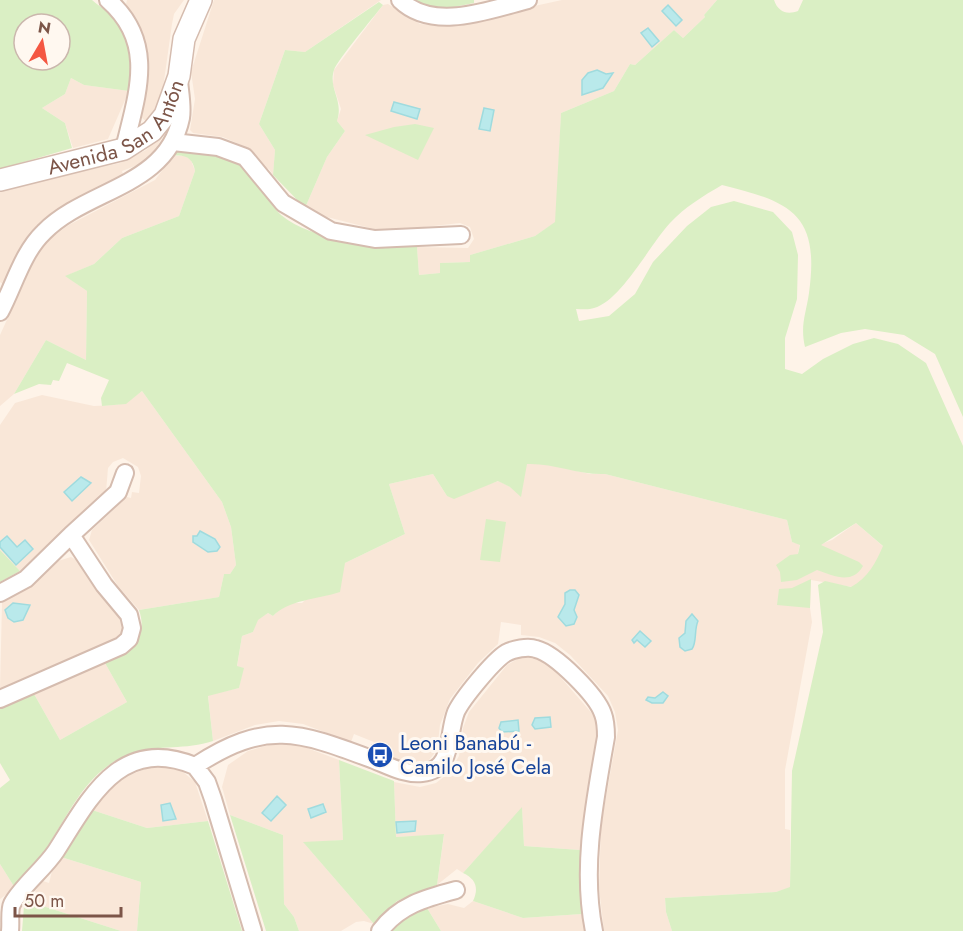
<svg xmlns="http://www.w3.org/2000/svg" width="963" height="931" viewBox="0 0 963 931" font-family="Jost,sans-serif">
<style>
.residential{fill:#f9e7d8}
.green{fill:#daefc4;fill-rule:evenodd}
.water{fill:#b9e9eb;stroke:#9fdbde;stroke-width:1.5}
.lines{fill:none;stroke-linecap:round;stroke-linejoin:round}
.minor-casing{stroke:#d5bcaf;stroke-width:20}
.tertiary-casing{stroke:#d5bcaf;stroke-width:24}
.minor{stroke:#fff;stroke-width:16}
.tertiary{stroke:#fff;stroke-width:21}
.labels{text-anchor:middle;stroke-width:6;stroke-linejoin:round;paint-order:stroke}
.street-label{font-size:21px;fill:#7c5548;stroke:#fff8f0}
.transit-label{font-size:21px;fill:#164399;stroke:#fff8f0;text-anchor:start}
</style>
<rect width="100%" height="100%" fill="#fef3e8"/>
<path class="residential" d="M127 0H184L174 14 172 24 162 95 148 123 141 117 148 81V57L138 21 126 4Z
M214 0H381L305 52 285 50 259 124 275 150 273 175 269 169 262 167 250 149 223 137 193 133 190 130 195 99 191 72Z
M562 0H717L704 15 705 17 683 38 674 30 635 65 630 64 614 91 561 113 556 222 535 236 470 255V262L440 263 441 273 419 275 417 247 468 248 474 239 470 227 460 223 397 230 374 229 323 216 305 208 327 157 345 131 337 121 341 109 333 85 334 70 383 5 388 4 420 24 442 26Z
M71 78 84 85 129 91 108 139 73 148 65 123 42 108 65 94Z
M169 127 148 161 122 171 124 178 39 225 22 247 4 285 0 282V190L120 163 146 150Z
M173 156H185L191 160 195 171 179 216 122 238 94 264 66 276 87 291 86 360 46 340 14 394 0 406V335L37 254 46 242 67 226 155 180Z
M142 391 222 502 231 527 236 565 230 574H224L219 597 139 610 118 586 89 540 92 530 127 497 131 498 132 492 139 493 141 476 138 467 123 458 113 462 108 468 106 492 20 571 0 550V425L15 403 42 395 94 406 115 405 126 403Z
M542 463 590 474H605L787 520 792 542 800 544 798 553 832 540 856 523 907 567 875 565 860 583 852 587 811 580 810 608 812 622 785 770V829L790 830V888L776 892 665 898 666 912 672 931H604L599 888 601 825 618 730 615 712 608 696 570 655 555 643 539 637 521 635V625L501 622 498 644 478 663 450 699 440 725 437 750 426 764 408 765 371 750 374 742 354 734 351 742 303 724 279 721 255 725 213 741 208 695 239 688 243 668 237 667 242 636 253 632 257 620 268 613 273 616 281 608 293 603H302L345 563 405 534 389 484 433 474 447 496 499 481 510 487 526 464Z
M71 557 80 562 119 613 125 624 122 634 118 638 0 689 2 603 30 587 58 561Z
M521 657 536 658 549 664 596 718 598 725 580 850 524 846 522 808 463 873 457 869 437 885 444 835 396 837 394 782 420 787 436 783 449 773 459 756 463 728 469 712 507 665Z
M105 663 127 702 60 740 34 694Z
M272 744 299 745 339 760 343 840 304 843 374 924 364 921 356 922 341 931H299L294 917 284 904 283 835 230 815 222 787 228 765 248 751Z
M168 767 183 772 195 782 208 821 147 828 89 809 109 788 130 775 148 768Z
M61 857 141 882 137 931H121L27 901 43 881 49 883 52 871Z
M0 864 15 888 0 899Z
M473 901 523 918 582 914 585 931H441L427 908 448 904 464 908Z"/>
<path class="green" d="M0 0H92C101 8 115 16 121 25 133 44 133 71 129 91L84 85 71 78 65 94 42 108 65 123 72 148 0 169ZM24 24H60V60H24Z
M411 0H474V3L439 10Z
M717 0H774C778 12 787 15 798 11L803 0H963V417L935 354 904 335 865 329 841 333 805 347C800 325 806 314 809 293 820 214 791 202 722 185 703 196 685 207 670 223 651 243 621 301 594 308 589 310 582 309 576 309L579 321 609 316 635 294 653 262 687 226 711 207 734 201 773 212 792 232 798 255 797 299 785 338V369L802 374 823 359 853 344 874 338 898 344 926 363 963 446V931H672L666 912 665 898 776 892 790 887 792 771 823 632 818 585 825 581 851 587C868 578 876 562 883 546L856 523 821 545 859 562 863 566C852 585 834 576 817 570L797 580 781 582 780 572 776 565 790 555 798 554 800 545 792 542 787 520 605 474C578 475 554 463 527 464L521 497 510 487 498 481 454 499 447 496 433 474 389 484 405 534 345 563 340 592C318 599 288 600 273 616L268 613 258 620 253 632 242 636 237 666 244 668 239 688 208 696 213 741C186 750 158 745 135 752 89 767 73 807 49 844 39 860 27 874 15 888L0 864V788L10 780 0 763V708L34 694 60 740 127 702 105 663C129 653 149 639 139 610L219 597 224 574H230L236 565 231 527 222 502 142 391 126 404 102 406 101 398 109 380 67 363 59 381 53 380 51 385 39 384 14 394 46 340 86 360 87 291 65 276 94 264 122 238 179 216 195 171C193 158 185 154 173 156L180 149C210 154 238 153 257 181 264 191 271 206 281 215 313 242 377 244 417 247L419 275 440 273V263L470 262V255L535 236 555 222 561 113 614 91 630 64 635 65 674 30 683 38 705 17 704 15Z
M379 2 383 5C373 18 338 59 334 70 328 89 344 100 337 121L345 131 327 157 305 208 273 175 275 150 259 124 285 50 305 52Z
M415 124 434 128 418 160 365 135 394 127Z
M486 519 506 522 500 562 480 560Z
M0 550 20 571 0 582Z
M811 579 810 608 777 605 779 589 792 588Z
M339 760 394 781 396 837 444 834 437 885 397 901 374 924 303 842 343 840Z
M522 807 524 846 580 850 582 914 523 918 473 901C479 888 476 879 463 873Z
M89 809 147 828 208 821 242 931H137L141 882 61 857Z
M230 815 283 835 284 904 294 917 299 931H266Z
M27 901 121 931H22L24 906Z
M427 908 441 931H390L413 912Z"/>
<path class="water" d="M668 5 682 20 676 26 662 11Z
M648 28 659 41 652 47 641 33Z
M597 70 606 74 613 73 603 88 582 95V80L588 73Z
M394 102 420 109 417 119 391 111Z
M484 108 494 110 490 131 479 129Z
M81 477 91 483 72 501 64 492Z
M200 531 215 539 220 547 217 551 208 552 193 542V536H197Z
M7 536 17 547 25 540 33 549 16 565 0 547V542Z
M570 590H575L579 595 574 610 577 617 574 624 566 626 558 617 565 604V593Z
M13 603 30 605 23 620 14 622 8 618 5 610Z
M692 614 698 621C694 629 697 643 692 649L685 651 680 647 679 638 685 633 686 621Z
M640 631 651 641 645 647 637 640 634 643 632 640Z
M663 692 668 696 663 703H652L646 700 648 697 655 698Z
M550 717 551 727 535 729 532 725 535 718Z
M518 720 519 731 502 732 499 728 501 722Z
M277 796 286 805 271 821 262 813Z
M170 803 176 819 163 821 161 805Z
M323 804 326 812 311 818 308 809Z
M416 821 415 831 397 833 396 822Z"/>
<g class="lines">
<g class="minor-casing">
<path id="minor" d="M108 0C157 43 137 94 124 149
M400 0C433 32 489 10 528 0
M173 142 218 147 245 157 283 203 331 231 375 239 461 235
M0 312C14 286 22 253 44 232 86 189 167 187 181 118 183 107 180 92 179 81
M0 593 26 579 71 535
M0 699 121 646 129 639 132 628 129 615 104 585 71 535 118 492 125 473
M195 766 207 782 213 799 253 931
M10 931C11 923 9 910 12 904 21 887 44 869 56 851 90 798 120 735 195 766 267 719 299 732 374 760 389 766 405 775 422 773 454 770 447 735 456 712 462 699 493 661 506 653 513 649 528 646 536 649 556 654 597 696 603 714 606 722 606 729 606 737 595 800 581 867 594 931
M380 931C399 905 426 898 456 890"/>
</g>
<g class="tertiary-casing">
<g id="tertiary">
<path id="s1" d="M0 180 124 149 152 131 165 115 179 76 184 39 201 0"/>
</g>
</g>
<use href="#minor" class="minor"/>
<use href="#tertiary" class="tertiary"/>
</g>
<defs>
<g id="bus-disc" transform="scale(1.35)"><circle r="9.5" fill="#1a4fb4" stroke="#fff8f0"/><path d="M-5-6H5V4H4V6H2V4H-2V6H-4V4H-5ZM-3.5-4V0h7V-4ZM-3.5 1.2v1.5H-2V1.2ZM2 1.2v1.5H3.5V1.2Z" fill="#fff"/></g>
</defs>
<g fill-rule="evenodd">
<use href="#bus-disc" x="380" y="755"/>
</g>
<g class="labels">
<g class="street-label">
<text dy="7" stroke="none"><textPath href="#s1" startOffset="134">Avenida San Antón</textPath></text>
</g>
<g class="transit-label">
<text x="400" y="750">Leoni Banabú -<tspan x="400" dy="24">Camilo José Cela</tspan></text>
</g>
</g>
<g transform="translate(42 42) rotate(10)"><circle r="28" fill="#fff8f0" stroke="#cbb7ad" stroke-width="1.5"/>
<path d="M0-4.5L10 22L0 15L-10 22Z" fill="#f45742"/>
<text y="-9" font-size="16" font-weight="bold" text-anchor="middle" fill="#7c5548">N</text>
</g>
<path d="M15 907v9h106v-9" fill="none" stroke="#7c5548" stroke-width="3"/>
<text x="24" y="907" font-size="18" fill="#7c5548" stroke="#fff8f0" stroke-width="4.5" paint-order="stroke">50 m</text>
</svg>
